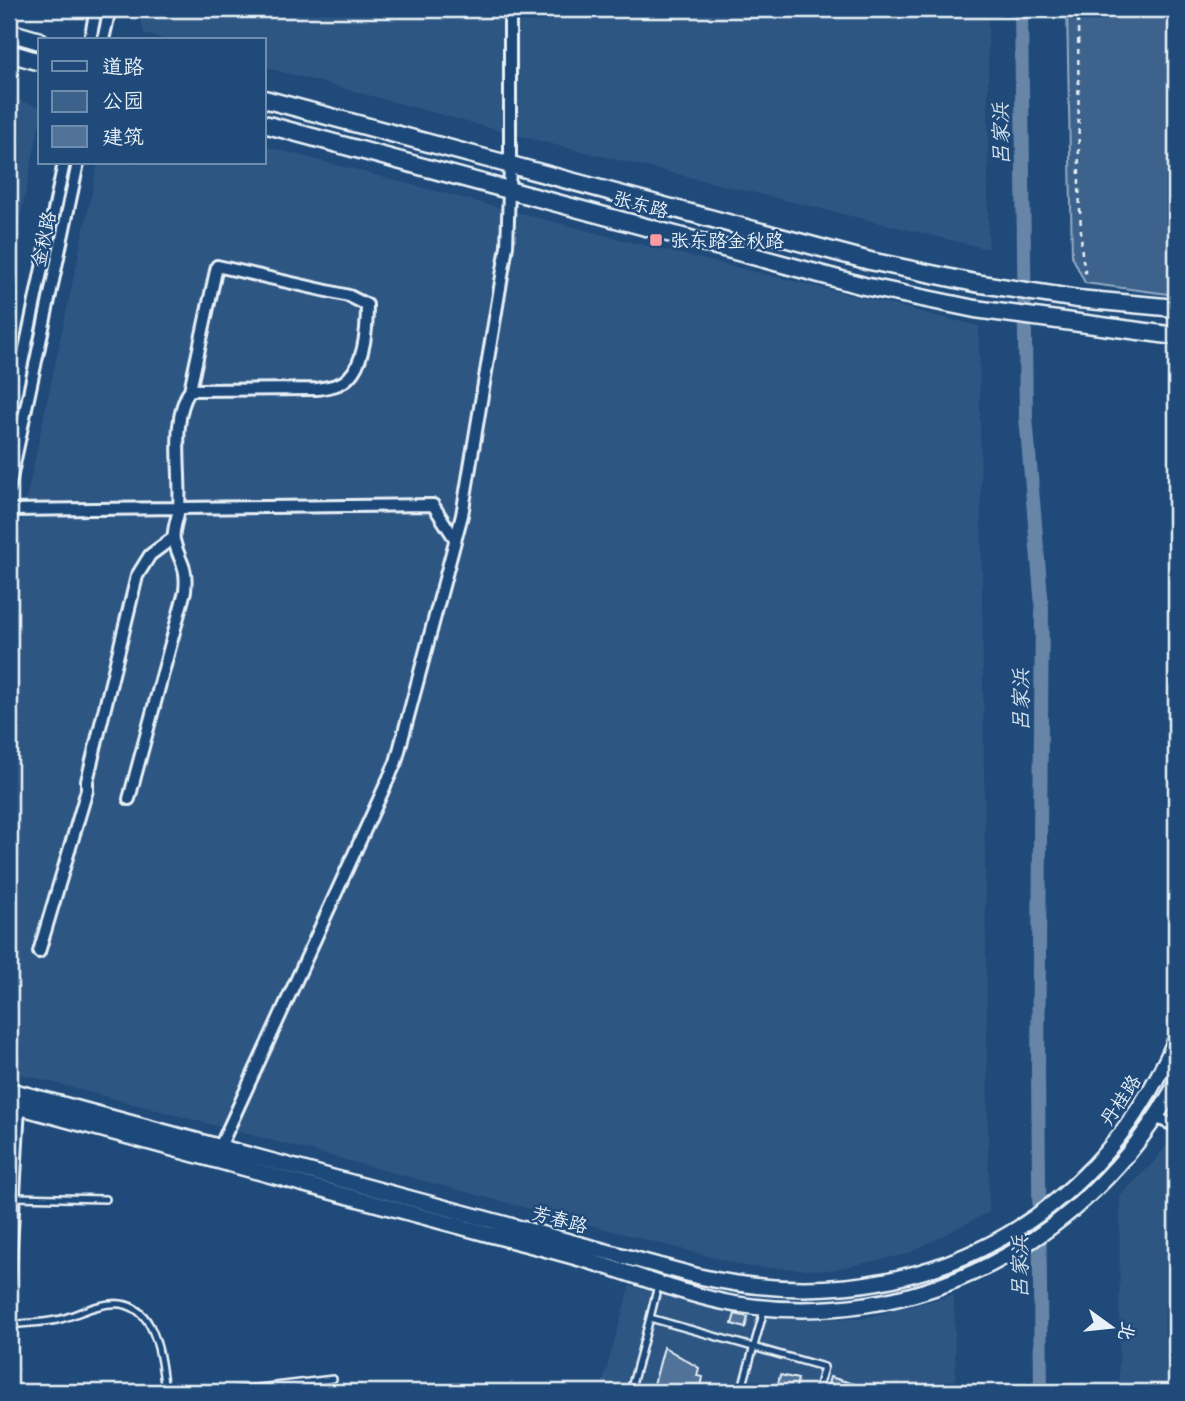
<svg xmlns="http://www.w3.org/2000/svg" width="1185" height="1401" viewBox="0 0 1185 1401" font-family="Kalam,'LXGW WenKai TC',sans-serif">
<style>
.built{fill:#2e5683}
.green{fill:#3c628c;stroke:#92aac2;stroke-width:2}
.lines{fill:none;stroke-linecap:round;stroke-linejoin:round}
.canal{stroke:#6685a7;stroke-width:14}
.building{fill:#517399;stroke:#e8f1f8;stroke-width:2}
.service-casing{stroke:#e8f1f8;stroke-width:10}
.minor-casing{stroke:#e8f1f8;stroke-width:16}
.tertiary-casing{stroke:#e8f1f8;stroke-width:19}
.secondary-casing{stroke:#e8f1f8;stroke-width:21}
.path{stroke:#e8f1f8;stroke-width:2.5;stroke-dasharray:5 5;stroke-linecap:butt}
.service{stroke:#1f4a7a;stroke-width:5}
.minor{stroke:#1f4a7a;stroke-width:10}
.tertiary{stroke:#1f4a7a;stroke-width:14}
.secondary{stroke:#1f4a7a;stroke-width:16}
.poi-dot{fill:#ff9aa2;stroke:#1f4a7a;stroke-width:2.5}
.labels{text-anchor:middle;stroke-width:5;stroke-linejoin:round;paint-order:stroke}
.street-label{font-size:19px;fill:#e8f1f8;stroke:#1f4a7a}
.poi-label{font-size:19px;fill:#e8f1f8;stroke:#1f4a7a;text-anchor:start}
.water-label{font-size:21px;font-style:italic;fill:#d4e1ec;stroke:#1f4a7a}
</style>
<rect width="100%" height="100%" fill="#1f4a7a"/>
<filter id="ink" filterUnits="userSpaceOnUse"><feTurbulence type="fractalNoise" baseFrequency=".0143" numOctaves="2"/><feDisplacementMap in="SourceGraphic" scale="14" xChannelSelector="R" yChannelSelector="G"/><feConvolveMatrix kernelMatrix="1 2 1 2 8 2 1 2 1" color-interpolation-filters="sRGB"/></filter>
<g filter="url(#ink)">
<path class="built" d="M138 9H988V249L535 140 264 67V40H167L144 34Z
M9 98 40 107V122L9 274Z
M264 146 619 239 979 326 989 1212 907 1254 831 1270 749 1267 9 1071V580L98 163H264Z
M1176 1131V1392H1119L1120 1196 1156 1160Z
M630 1286 748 1317 860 1319 954 1295 956 1392H600Z"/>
<path class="green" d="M1067 9H1176V295L1085 283 1072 256Z"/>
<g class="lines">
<path class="canal" d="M1021 9 1026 417 1042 607 1038 1071 1041 1392"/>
</g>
<path class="building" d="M735 1314 748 1317 745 1328 732 1324Z
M664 1347 699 1368 697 1376 703 1377 700 1392H652Z
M780 1375 798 1379 795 1392H776Z
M830 1377 872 1389 871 1392H826Z"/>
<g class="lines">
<g class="service-casing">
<path id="service" d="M14 1197 106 1199
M650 1318 658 1285
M9 1325C25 1323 42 1323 57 1320 72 1317 85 1309 99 1306 155 1291 160 1351 165 1392
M225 1392 333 1379
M630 1392 650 1318 824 1367 817 1392
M741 1392 765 1307"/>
</g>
<g class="minor-casing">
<path id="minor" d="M90 40 96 9
M103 40 110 9
M9 425 64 163
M9 488 78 163
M9 510 433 505 455 539
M129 799 185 591C188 564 179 563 174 540 172 530 178 518 179 508 182 474 170 420 190 390L317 389C328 387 341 386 349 377 365 361 367 327 367 305L349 296 217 266 190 390
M39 952 87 790V781L137 576 150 555 173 538
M1157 1118 1176 1126
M220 1147 396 762 462 515 507 246 510 165V9
M9 1282 19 1107"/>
</g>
<g class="tertiary-casing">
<path id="tertiary" d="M9 1090 697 1276C902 1323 1091 1235 1176 1039
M9 1104C160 1146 311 1186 462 1227 509 1240 558 1251 605 1266 648 1279 689 1296 734 1304 918 1333 1086 1243 1176 1084"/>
</g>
<g class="secondary-casing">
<path id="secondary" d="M9 32 40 41
M9 53 40 62
M264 99 870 261 975 283 1078 299 1176 308
M264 124 864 286 975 309 1176 336"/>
</g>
<path class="path" d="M1078 9 1079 186 1082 255 1086 276"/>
<use href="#service" class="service"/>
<use href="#minor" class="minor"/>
<use href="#tertiary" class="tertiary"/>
<use href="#secondary" class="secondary"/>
</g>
</g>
<rect class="poi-dot" x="649" y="233" width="14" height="14" rx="3.5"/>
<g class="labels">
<g class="street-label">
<text transform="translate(641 204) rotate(15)" y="7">张东路</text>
<text transform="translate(43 239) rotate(-78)" y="7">金秋路</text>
<text transform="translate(1120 1100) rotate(-56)" y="7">丹桂路</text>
<text transform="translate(560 1219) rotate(15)" y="7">芳春路</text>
</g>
<g class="poi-label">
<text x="670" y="247">张东路金秋路</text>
</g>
<g class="water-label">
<text transform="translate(1001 134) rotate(-91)" y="7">吕家浜</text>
<text transform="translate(1021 700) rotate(-90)" y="7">吕家浜</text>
<text transform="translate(1020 1267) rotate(-90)" y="7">吕家浜</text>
</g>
</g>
<rect width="1185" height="1401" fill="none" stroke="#1f4a7a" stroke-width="35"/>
<rect x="18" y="18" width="1150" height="1366" fill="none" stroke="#e8f1f8" stroke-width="2.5" filter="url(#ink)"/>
<rect x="38" y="38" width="228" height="126" fill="#1f4a7a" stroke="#6f8dac" stroke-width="2"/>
<rect x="52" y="61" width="35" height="10" fill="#1f4a7a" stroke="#6f8dac" stroke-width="2"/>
<text x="102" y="74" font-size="21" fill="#e8f1f8">道路</text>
<rect x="52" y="91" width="35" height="21" fill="#3c628c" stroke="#6f8dac" stroke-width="2"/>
<text x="102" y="108" font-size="21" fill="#e8f1f8">公园</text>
<rect x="52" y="126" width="35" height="21" fill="#517399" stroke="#6f8dac" stroke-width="2"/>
<text x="102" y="144" font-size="21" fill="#e8f1f8">建筑</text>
<g transform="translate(1111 1327) rotate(105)" stroke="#1f4a7a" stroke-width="5" paint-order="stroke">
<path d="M0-5L12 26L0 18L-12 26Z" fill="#e8f1f8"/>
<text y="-10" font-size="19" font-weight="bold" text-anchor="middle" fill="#e8f1f8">北</text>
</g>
</svg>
